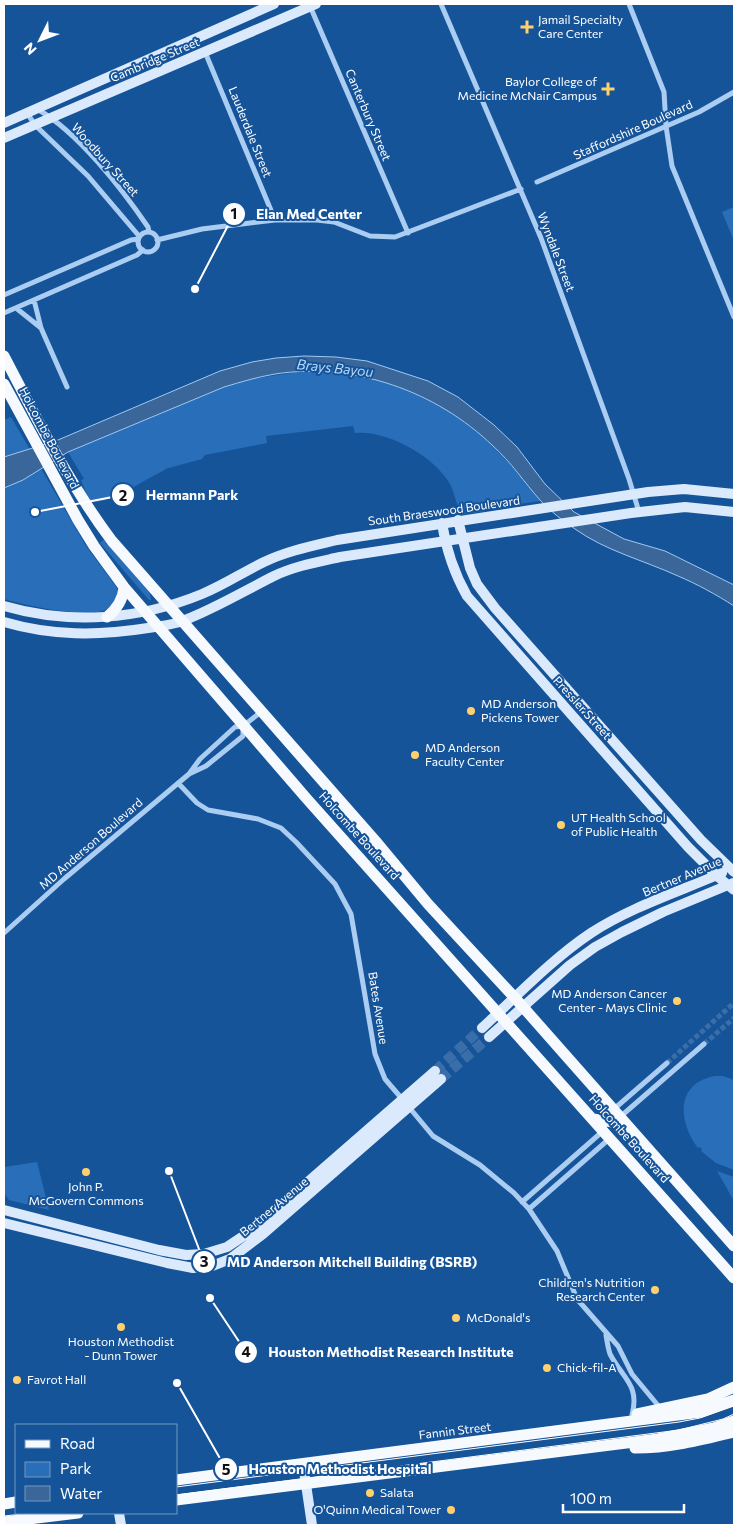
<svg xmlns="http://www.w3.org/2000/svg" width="738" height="1529" viewBox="0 0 738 1529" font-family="Commissioner,sans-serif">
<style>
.green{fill:#296eb8}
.water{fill:#3a6699;stroke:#9dc9f5}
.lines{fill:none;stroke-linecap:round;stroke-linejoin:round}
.street-tunnel{stroke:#396ea9;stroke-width:5;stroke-dasharray:5 2.5;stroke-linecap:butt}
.secondary-tunnel{stroke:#396ea9;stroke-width:10;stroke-dasharray:10 5;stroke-linecap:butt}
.street{stroke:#abcdf2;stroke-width:5}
.secondary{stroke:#daeafc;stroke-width:10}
.primary{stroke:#f6faff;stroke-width:11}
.tram{stroke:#fff;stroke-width:1}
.poi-dot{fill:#ffd06c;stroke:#16549a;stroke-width:2}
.labels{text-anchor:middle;stroke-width:4;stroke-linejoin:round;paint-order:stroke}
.poi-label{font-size:12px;fill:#fff;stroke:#16549a;text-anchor:start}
.street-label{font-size:12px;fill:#fff;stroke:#16549a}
.water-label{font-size:14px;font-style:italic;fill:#b7d7f9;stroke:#16549a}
.leader{fill:none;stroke:#fff;stroke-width:2}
.callout-dot{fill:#fff;stroke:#16549a;stroke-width:2}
.mark-label{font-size:15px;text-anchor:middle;font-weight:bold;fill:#111}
.callout-label{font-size:14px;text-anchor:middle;font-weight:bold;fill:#fff;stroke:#16549a;stroke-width:4;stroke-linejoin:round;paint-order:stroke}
</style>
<rect width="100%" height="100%" fill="#16549a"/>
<path class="green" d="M734 207V241L722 212Z
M298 372C319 372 342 372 363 376 378 379 393 384 407 390 470 416 499 450 541 501L498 507 485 511 465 514C456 509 455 493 450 484 434 456 387 430 355 433L353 426 266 436 267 443 205 455 202 459 165 469V470C145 479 112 503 92 502 87 497 84 487 81 480L84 479 68 452 224 387 250 379Z
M11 417 86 546 117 588V600C114 603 110 608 105 610 87 619 24 605 4 599V420Z
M104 539 150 593 151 600H149L100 543Z
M715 1076H723L734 1080V1170L716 1163 701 1151 702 1149 700 1147 698 1148C678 1122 675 1083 715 1076Z
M37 1162 49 1210 9 1200 4 1193V1167Z
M717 1171 734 1177V1201Z"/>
<path class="water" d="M304 356 336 357 367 361 428 381 458 397 494 425 517 447 545 484 574 512 624 539 665 551 734 585V606C717 595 697 584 678 576 643 560 606 551 575 529 563 521 550 511 540 500 524 482 511 462 493 446 436 391 354 362 275 374 257 377 241 382 224 387L68 452 23 480 4 488V457L58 440 220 371 252 362 276 358Z"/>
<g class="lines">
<path class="street-tunnel" d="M704 1044 734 1018
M667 1063 734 1003"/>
<path class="secondary-tunnel" d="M435 1071 482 1028
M441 1079 489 1037"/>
<path class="street" d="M441 4 541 238 629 479 639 512
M629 4 664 92 666 126 672 166 734 317
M310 6 408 233
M205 52 275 220
M37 109C78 132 122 189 148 227L149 232
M27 113 35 125 88 176 139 236
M537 182 699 112 734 92
M138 242a10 10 0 1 1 20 0a10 10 0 1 1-20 0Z
M157 240 202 229 275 220H317L334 222 370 236 395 237 521 189
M4 295 131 240 138 239
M34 300 41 328 67 387
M16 308 41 328
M4 313 137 255 143 250
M189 774 206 766 243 736V728
M178 783 197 803 208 810 258 819 281 828 296 842 335 884 351 914 375 1054 385 1079 403 1100
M4 933 64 879 189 774 200 759 235 727 243 726 261 712
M408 1106 433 1136 480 1165 514 1193 529 1209 557 1251 577 1299 618 1346 632 1374 661 1409
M614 1109 667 1063
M620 1117 704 1044
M522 1202 603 1131
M529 1209 609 1139
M606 1335C607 1341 608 1348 610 1354 623 1379 640 1385 632 1415"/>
<path class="secondary" d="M4 123 274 4
M4 138 316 4
M458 520 470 568 477 584 495 608 701 840 734 872
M442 523C446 549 454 573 467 596L688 847 717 876 734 890
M4 606C70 625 139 620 202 594 224 585 243 572 264 562 287 551 312 546 337 540L648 492 684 489 734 494
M4 622C52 636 98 636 148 628 160 626 174 625 185 620 216 608 244 591 274 576 295 566 318 562 340 557L631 513 685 507 734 512
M482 1028C516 997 552 959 591 933 631 907 678 892 722 873
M489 1037 570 965 595 947 622 932 663 912 733 883
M4 1210 159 1250 186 1255 204 1254 227 1247 254 1229 435 1071
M4 1223 167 1263 193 1268 212 1266 230 1259 263 1234 441 1079
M303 1464 312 1525
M119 1513 121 1525"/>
<path class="primary" d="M4 356C37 419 69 484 112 541L378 844 428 904 515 998 734 1246
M4 384 78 520 94 546 124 587 307 799 734 1278
M107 617C117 609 123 600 124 587
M593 1119 613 1122 619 1118
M637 1414 708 1399 734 1387
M635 1448C669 1448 701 1440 734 1432
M176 1480 701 1412 734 1400
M176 1500 658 1439 714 1428 734 1421
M4 1504 16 1502
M4 1522 78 1513"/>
<path class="tram" d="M176 1487 679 1422 700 1418 734 1406
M176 1495 679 1430 723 1419 734 1414
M4 1516 32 1513"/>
</g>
<g class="poi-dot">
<path d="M524.5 19.5h5v5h5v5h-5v5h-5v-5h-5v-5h5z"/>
<path d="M605.5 81.5h5v5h5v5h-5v5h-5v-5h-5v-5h5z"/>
<circle cx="471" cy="711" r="5"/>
<circle cx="415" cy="755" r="5"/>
<circle cx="561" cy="825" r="5"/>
<circle cx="677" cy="1001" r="5"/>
<circle cx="86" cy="1172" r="5"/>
<circle cx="655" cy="1290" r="5"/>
<circle cx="456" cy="1318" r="5"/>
<circle cx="121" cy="1327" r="5"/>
<circle cx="547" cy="1368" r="5"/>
<circle cx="17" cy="1380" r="5"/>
<circle cx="370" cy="1493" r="5"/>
<circle cx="451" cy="1510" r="5"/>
</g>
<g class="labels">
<g class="poi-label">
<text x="538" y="24">Jamail Specialty<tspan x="538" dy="14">Care Center</tspan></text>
<text x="597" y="86" text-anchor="end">Baylor College of<tspan x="597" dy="14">Medicine McNair Campus</tspan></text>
<text x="481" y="708">MD Anderson<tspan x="481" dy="14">Pickens Tower</tspan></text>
<text x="425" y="752">MD Anderson<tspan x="425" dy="14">Faculty Center</tspan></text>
<text x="571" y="822">UT Health School<tspan x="571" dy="14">of Public Health</tspan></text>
<text x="667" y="998" text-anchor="end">MD Anderson Cancer<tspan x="667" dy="14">Center - Mays Clinic</tspan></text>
<text x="86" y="1191" text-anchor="middle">John P.<tspan x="86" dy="14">McGovern Commons</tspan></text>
<text x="645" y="1287" text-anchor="end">Children's Nutrition<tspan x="645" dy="14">Research Center</tspan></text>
<text x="466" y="1322">McDonald's</text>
<text x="121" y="1346" text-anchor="middle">Houston Methodist<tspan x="121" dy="14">- Dunn Tower</tspan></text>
<text x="557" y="1372">Chick-fil-A</text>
<text x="27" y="1384">Favrot Hall</text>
<text x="380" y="1497">Salata</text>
<text x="441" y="1514" text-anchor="end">O'Quinn Medical Tower</text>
</g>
<g class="street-label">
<text transform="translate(155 60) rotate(-23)" y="4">Cambridge Street</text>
<text transform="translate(368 115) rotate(67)" y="4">Canterbury Street</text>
<text transform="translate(633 130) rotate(-24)" y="4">Staffordshire Boulevard</text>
<text transform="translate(250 132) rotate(68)" y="4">Lauderdale Street</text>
<text transform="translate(105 160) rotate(48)" y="4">Woodbury Street</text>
<text transform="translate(556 252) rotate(69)" y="4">Wyndale Street</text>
<text transform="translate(49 438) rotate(62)" y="4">Holcombe Boulevard</text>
<text transform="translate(444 511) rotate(-8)" y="4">South Braeswood Boulevard</text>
<text transform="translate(582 708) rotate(48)" y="4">Pressler Street</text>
<text transform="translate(359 836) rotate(48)" y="4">Holcombe Boulevard</text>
<text transform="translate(91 844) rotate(-41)" y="4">MD Anderson Boulevard</text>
<text transform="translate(682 877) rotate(-23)" y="4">Bertner Avenue</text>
<text transform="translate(378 1008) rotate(81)" y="4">Bates Avenue</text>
<text transform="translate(629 1139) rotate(48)" y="4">Holcombe Boulevard</text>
<text transform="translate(274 1207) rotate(-40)" y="4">Bertner Avenue</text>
<text transform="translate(455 1431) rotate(-7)" y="4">Fannin Street</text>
</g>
<g class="water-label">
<text transform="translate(335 368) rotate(6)" y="5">Brays Bayou</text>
</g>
</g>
<path class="leader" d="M195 289L234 214M35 512L123 495M169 1171L204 1262M210 1298L246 1352M177 1383L226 1469"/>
<g class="callout-dot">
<circle cx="195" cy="289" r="5"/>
<circle cx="35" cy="512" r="5"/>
<circle cx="169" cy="1171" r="5"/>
<circle cx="210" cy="1298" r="5"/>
<circle cx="177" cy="1383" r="5"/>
<circle cx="234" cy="214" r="12"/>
<circle cx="123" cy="495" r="12"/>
<circle cx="204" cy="1262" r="12"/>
<circle cx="246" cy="1352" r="12"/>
<circle cx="226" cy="1469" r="12"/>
</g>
<g class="mark-label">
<text x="234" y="219">1</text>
<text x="123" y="501">2</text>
<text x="204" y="1267">3</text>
<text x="246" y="1357">4</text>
<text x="226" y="1475">5</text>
</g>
<g class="callout-label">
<text x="309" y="219">Elan Med Center</text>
<text x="192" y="500">Hermann Park</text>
<text x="352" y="1267">MD Anderson Mitchell Building (BSRB)</text>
<text x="391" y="1357">Houston Methodist Research Institute</text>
<text x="340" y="1474">Houston Methodist Hospital</text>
</g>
<rect width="738" height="1529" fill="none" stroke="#ffffff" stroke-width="10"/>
<rect x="15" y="1424" width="162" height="90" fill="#16549a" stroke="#7398c2"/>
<rect x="25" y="1440" width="25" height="8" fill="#f6faff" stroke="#7398c2"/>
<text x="60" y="1449" font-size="15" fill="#ffffff">Road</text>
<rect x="25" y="1462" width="25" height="15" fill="#296eb8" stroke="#7398c2"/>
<text x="60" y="1474" font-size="15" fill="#ffffff">Park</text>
<rect x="25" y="1486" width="25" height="15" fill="#3a6699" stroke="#7398c2"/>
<text x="60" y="1499" font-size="15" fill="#ffffff">Water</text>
<g transform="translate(40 40) rotate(228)" stroke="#16549a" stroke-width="4" paint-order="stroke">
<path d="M0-4L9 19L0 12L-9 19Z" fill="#ffffff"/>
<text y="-8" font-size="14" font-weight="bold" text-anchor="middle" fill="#ffffff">N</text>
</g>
<path d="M563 1504v8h121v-8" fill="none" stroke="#ffffff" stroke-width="2.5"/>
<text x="570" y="1504" font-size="15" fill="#ffffff" stroke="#16549a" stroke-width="4" paint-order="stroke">100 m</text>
</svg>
